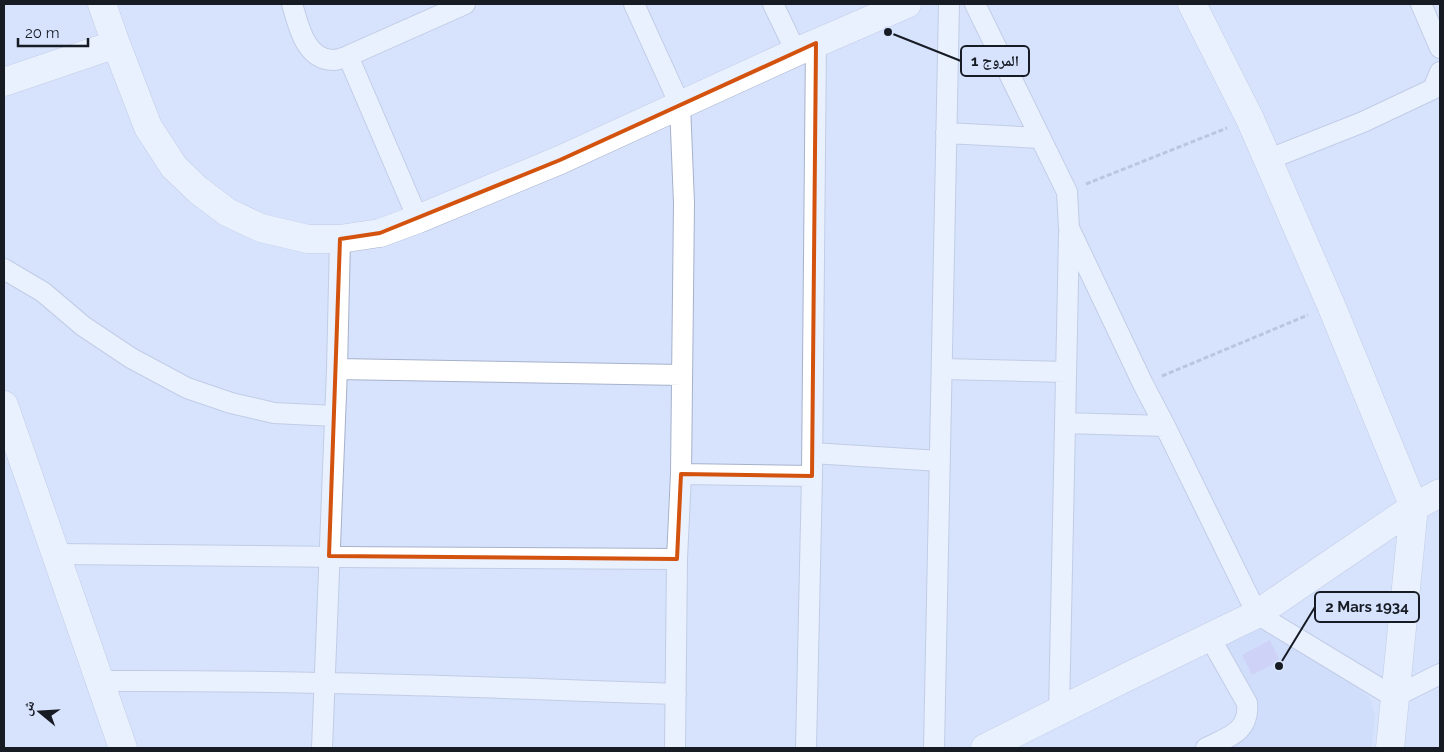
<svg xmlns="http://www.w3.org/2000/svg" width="1444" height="752" viewBox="0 0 1444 752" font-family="Raleway,'Noto Naskh Arabic',sans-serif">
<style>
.built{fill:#c9d7f8}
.building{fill:#c6bcf0}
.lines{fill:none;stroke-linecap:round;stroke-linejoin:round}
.street-casing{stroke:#a6b1ca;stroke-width:22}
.secondary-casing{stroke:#a6b1ca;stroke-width:29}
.path{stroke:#98a2b6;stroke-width:3;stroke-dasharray:5 2.5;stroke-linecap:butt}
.street{stroke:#fff;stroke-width:20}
.secondary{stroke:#fff;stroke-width:28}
.marked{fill:none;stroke:#d3530e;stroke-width:4;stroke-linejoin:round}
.leader{fill:none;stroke:#171b24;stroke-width:2}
.callout-dot{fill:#171b24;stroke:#d7e3fd;stroke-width:2}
.callout{fill:#d7e3fd;stroke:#171b24;stroke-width:2}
.callout-label{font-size:15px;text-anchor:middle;font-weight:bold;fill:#171b24}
</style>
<rect width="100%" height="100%" fill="#d7e3fd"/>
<path class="built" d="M1255 627 1267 630 1361 690 1371 700 1375 716 1372 748H1223L1246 736 1259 714 1253 694 1221 641Z"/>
<path class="building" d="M1270 640 1280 661 1252 675 1242 655Z"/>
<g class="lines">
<g class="street-casing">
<path id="street" d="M292 4C298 24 305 60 333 60 338 60 343 58 348 56L465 4
M634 4 680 105 684 203 681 474 677 559 675 748
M773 4 796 52
M975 4 1067 192 1069 228 1143 384 1165 426 1257 614 1394 697 1440 674
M1421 4 1440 48
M348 56 418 219
M946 133 1040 138
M1267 160 1363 122 1433 89 1440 72
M4 269 43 292 83 326 131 358 187 388 231 403 274 413 335 416
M337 369 682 375
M942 369 1066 372
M1065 423 1165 426
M812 453 940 461
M681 474 812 476
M57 554C264 557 470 558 677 559
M100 681C292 680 484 687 676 694
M1059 712 1069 234
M322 748 337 369 340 239
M806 748 812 476 816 43
M934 748 949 4
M1206 748C1228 737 1250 732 1247 703L1209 636"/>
</g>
<g class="secondary-casing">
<path id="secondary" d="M102 4 116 44 148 127 174 167 198 190 227 212 261 228 308 239H340L380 233 418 219 560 160 796 52 907 4
M1192 4 1250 119 1331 305 1414 507 1390 748
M4 82 116 44
M4 405 123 748
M985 748 1127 677 1257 614 1414 507 1440 493"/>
</g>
<path class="path" d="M1086 184 1227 128
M1162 376 1308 315"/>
<use href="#street" class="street"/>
<use href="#secondary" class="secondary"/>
</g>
<path d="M0 0H1444V752H0ZM816 43 812 476 681 474 677 559 329 556 340 239 380 233 560 160Z" fill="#d7e3fd" fill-opacity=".55" fill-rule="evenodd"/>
<path class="marked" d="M816 43 812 476 681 474 677 559 329 556 340 239 380 233 560 160Z"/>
<path class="leader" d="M888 32L961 61M1279 666L1315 607"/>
<g class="callout-dot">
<circle cx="888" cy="32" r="5"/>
<circle cx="1279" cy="666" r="5"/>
</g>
<g class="callout">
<rect x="961" y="46" width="68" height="30" rx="5"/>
<rect x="1315" y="592" width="104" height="30" rx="5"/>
</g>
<g class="callout-label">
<text x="995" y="66">المروج 1</text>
<text x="1367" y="612">2 Mars 1934</text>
</g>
<rect width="1444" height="752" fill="none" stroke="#171b24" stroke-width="10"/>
<g transform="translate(40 712) rotate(288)" stroke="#d7e3fd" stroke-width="4" paint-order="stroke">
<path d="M0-4L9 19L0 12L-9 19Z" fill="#171b24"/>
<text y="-8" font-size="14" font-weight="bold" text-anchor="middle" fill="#171b24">ش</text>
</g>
<path d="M18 38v8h70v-8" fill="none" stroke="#171b24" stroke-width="2.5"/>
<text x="25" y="38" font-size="15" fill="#171b24" stroke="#d7e3fd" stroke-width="4" paint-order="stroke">20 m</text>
</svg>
